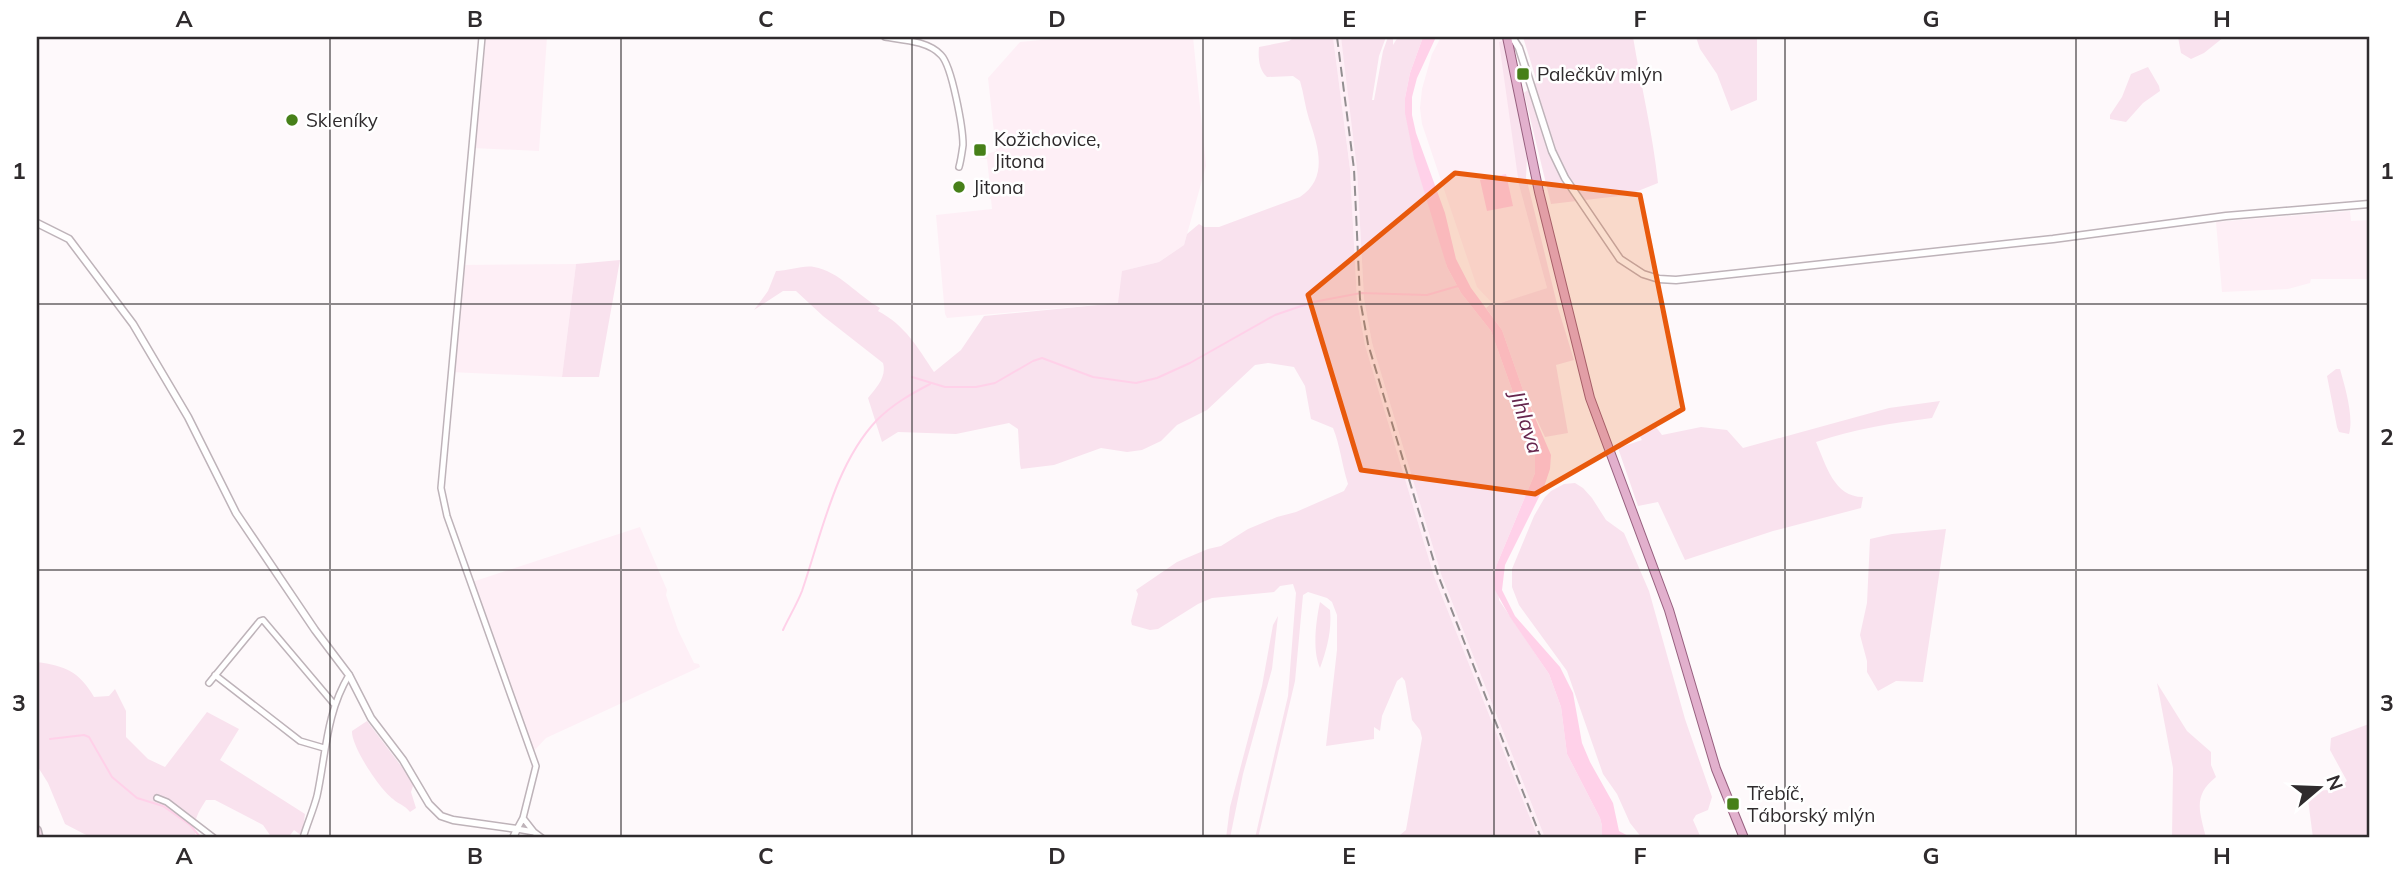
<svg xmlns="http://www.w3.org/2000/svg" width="2406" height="875" viewBox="0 0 2406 875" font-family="Mulish,sans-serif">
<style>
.built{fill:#feeff6}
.green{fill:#f9e2ee}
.water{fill:#ffd1e9}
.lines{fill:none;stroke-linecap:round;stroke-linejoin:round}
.stream{stroke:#ffd1e9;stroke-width:2}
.minor-casing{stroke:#beb3b9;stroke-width:8}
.tertiary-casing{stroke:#beb3b9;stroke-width:9}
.secondary-casing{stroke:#beb3b9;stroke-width:10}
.primary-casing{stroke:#97607f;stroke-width:10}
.minor{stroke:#fff;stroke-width:5}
.tertiary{stroke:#fff;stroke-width:6}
.secondary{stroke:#f1d8e6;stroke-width:7}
.primary{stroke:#e2b0cd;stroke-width:8}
.rail{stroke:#928e90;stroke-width:2;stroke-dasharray:10 5;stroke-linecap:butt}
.marked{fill:#e8590c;fill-opacity:0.2;stroke:#e8590c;stroke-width:5;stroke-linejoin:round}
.grid{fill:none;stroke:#2f2b2d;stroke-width:2;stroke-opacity:0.55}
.poi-dot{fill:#478019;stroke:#fff;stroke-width:2.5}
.labels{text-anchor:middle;stroke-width:5;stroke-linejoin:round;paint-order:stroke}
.poi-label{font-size:19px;fill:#2f2b2d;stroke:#fff;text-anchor:start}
.water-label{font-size:21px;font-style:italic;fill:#67274e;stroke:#fff}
.neatline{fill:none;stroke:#2f2b2d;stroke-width:2.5}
.grid-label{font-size:23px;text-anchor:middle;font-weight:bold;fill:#2f2b2d}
</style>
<rect width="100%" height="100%" fill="#fef9fb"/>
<path class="built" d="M482 37H547L539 151 472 148Z
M1073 37H1193L1206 166 1184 245 1159 262 1123 271 1119 303 947 318 945 314 936 215 992 209 991 199H989L991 196 987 159H980L979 157 987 156V154L996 151 988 78 1020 42Z
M1333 37H1341L1350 99 1357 169 1364 299 1372 343 1441 574 1545 838H1538L1434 576 1365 345 1357 300 1350 169Z
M1441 37H1502L1509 112 1513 126 1519 185 1547 288 1495 306 1477 287 1422 124 1420 108 1422 89 1432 54Z
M2350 211 2351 221 2369 220V279H2311L2310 283 2288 289 2222 292 2216 222Z
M576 264 562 377 450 372 461 265Z
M640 527 667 590 666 595 678 630 694 663 699 664 700 667 546 738 532 753 469 583Z"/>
<path class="green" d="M1295 37H1333L1350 169 1357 300 1365 345 1434 576 1538 838H1389L1400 835 1406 830 1422 738 1420 730 1412 720 1405 681 1402 677 1397 681 1382 716 1380 731 1374 727V739L1326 746 1337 650V615L1332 602 1327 598 1308 592 1303 595 1295 681 1258 838H1255L1288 696 1296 593 1293 584 1280 586 1274 592 1212 598 1198 604 1158 629 1150 630 1132 625 1131 621 1138 594 1136 590 1177 562 1208 549 1221 546 1248 529 1277 517 1296 512 1344 491 1348 484C1342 465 1340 445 1333 428L1311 419 1305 386 1294 367 1268 363 1255 365 1207 410 1177 425 1161 441 1142 450 1127 452 1101 448 1054 465 1021 469 1020 464 1018 429 1009 423 956 434 898 432 882 442 868 398C876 388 887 377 883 363L823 316 796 291H783L754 310 768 291 776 271C788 271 803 265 814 267 839 271 858 296 880 308L878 311C905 325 918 348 934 372L961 350 984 316 1118 303 1122 271 1159 262 1184 245 1187 234 1199 224 1204 227H1219L1300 197C1329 178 1318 146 1309 119 1305 107 1304 94 1300 81L1293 76 1267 77C1259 70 1258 58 1259 47L1289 41Z
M1341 37H1386L1379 56 1372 100H1374L1383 51 1388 37H1393V45L1398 37H1423L1410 73 1405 98 1447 267 1461 293 1491 331 1535 454V473L1497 564 1499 600 1549 674 1561 707 1567 754 1600 818 1602 826V838H1545L1441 574 1372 343 1364 299 1357 169Z
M1502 37H1504L1527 157 1526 177 1558 308 1574 360 1556 365 1568 433 1545 437 1523 390 1502 330 1486 308 1492 303 1495 305 1547 288 1519 185 1499 42 1502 41Z
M1523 37H1633C1641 86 1653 134 1658 183L1628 195 1551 204 1524 93 1537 82Z
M1696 37H1757V100L1731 111 1717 74 1700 49Z
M2178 37H2224L2204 53 2191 59 2181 53Z
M2148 67 2159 86 2160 91 2143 103 2126 122 2110 119V115L2122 97 2131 74Z
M620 260 599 377H562L576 264Z
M2336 369H2340C2345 387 2354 417 2349 434L2339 432 2337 427 2327 376Z
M1940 401 1932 418C1893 423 1854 429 1816 442 1826 465 1834 497 1863 497L1861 508 1773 531 1685 560 1658 502 1638 506 1618 448 1642 440 1640 437 1653 423 1662 435 1701 427 1727 430 1743 448 1889 408Z
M1575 483 1583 488 1592 498 1606 520 1624 533 1649 591 1685 719 1712 797 1708 810 1696 815 1693 820 1701 838H1642L1630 823 1617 794 1603 774 1567 671 1519 605 1512 587V569L1534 516 1545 497 1551 491 1564 484Z
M1946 529 1923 682 1896 681 1878 691 1867 672V661L1860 635 1867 603 1870 539 1892 534Z
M1320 602 1330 610C1332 630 1327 649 1320 668 1312 650 1316 621 1320 602Z
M1278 616 1272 669 1243 774 1230 838H1226L1230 807 1262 686 1273 625Z
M37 662C65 666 79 671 94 697L109 696 115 689 126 711V737L148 759 165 767 207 712 239 729 220 760 305 814 302 836 294 830 288 838H272L263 825 215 800H206C199 811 190 825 197 838H92L65 824 48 783 38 767Z
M2157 683 2187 731 2211 752V765L2216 777C2192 796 2200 812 2206 838H2172L2173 768Z
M367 721 414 783 411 792 416 808 410 812C405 805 398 804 393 799 380 790 351 746 352 731Z
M2369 724V838H2313L2307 792 2337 789 2347 781 2330 750 2331 738Z"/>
<path class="water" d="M1423 37H1436L1417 78 1412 97V115L1416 133 1445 213 1456 259 1471 288 1502 330 1523 390 1551 455 1550 469 1544 487 1505 565 1502 590 1515 616 1560 667 1573 693 1582 743 1590 762 1613 803 1619 831 1632 838H1602V826L1600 818 1567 754 1561 707 1549 674 1510 617 1495 590 1494 578 1497 564 1535 473V454L1491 331 1461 293 1447 267 1414 158 1405 113V98L1410 73Z
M1506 174 1513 206 1487 211 1480 180Z"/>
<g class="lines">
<path class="stream" d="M912 377 945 387H976L995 383 1033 361 1042 358 1093 377 1136 383 1157 378 1190 363 1275 315 1313 302 1361 293 1427 295 1458 286
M783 630C789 617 797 604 802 591 821 536 835 464 877 420 893 404 911 394 930 384
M50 739 84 735 89 737 112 777 137 798 163 806 190 825 201 838"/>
<g class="minor-casing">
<path id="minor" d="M482 37 441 488 447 516 536 766 523 818 517 829 534 832 542 838
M885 37C903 40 928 41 941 55 952 66 963 128 963 145 962 152 961 160 959 167
M215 675 300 741 324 748
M209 683 260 621 263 620 334 704
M157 798 167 802 214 838
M523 818 534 832
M303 838C307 824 313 811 317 796 326 754 326 713 349 675"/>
</g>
<g class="tertiary-casing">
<path id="tertiary" d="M1512 37 1519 48 1552 151 1565 178 1620 259 1643 274 1659 279 1676 280 2053 239 2226 216 2369 204
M37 223 69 239 133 324 188 417 236 513 315 630 349 675 371 718 403 760 429 804 441 816 453 820 517 829 513 838"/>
</g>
<g class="secondary-casing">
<path id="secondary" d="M37 830 39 838"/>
</g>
<g class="primary-casing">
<path id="primary" d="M1507 37 1539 192 1590 398 1669 610 1716 769 1744 838"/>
</g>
<use href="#minor" class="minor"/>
<use href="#tertiary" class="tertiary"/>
<use href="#secondary" class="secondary"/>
<use href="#primary" class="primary"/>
<path class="rail" d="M1337 37 1354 169 1360 299 1368 344 1438 575 1541 838"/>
</g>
<path class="marked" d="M1455 173 1640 195 1683 409 1535 494 1361 470 1308 295Z"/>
<path class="grid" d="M330 37V838M621 37V838M912 37V838M1203 37V838M1494 37V838M1785 37V838M2076 37V838M37 304H2369M37 570H2369"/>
<g class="poi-dot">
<rect x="1516" y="67" width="14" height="14" rx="3.5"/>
<circle cx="292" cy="120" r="7"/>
<rect x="973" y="143" width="14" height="14" rx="3.5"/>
<circle cx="959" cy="187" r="7"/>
<rect x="1726" y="797" width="14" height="14" rx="3.5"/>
</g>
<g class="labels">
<g class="poi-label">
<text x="1537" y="81">Palečkův mlýn</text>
<text x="306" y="127">Skleníky</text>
<text x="994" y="146">Kožichovice,<tspan x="994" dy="22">Jitona</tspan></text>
<text x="973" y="194">Jitona</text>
<text x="1747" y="800">Třebíč,<tspan x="1747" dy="22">Táborský mlýn</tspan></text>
</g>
<g class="water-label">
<text transform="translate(1526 422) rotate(72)" y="7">Jihlava</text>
</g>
</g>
<rect width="2406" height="875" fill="none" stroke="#ffffff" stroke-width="77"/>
<g transform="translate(2319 788) rotate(71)" stroke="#ffffff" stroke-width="5" paint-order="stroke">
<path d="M0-5L12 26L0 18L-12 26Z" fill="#2f2b2d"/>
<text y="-10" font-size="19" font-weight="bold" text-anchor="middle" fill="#2f2b2d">N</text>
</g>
<rect x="38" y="38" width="2330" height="798" class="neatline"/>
<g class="grid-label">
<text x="184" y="27">A</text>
<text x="475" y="27">B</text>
<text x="766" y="27">C</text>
<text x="1057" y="27">D</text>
<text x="1349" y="27">E</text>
<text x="1640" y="27">F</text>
<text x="1931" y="27">G</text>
<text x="2222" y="27">H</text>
<text x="19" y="179">1</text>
<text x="2387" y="179">1</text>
<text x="19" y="445">2</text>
<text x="2387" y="445">2</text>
<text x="19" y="711">3</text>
<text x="2387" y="711">3</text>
<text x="184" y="864">A</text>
<text x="475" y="864">B</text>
<text x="766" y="864">C</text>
<text x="1057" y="864">D</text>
<text x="1349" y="864">E</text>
<text x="1640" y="864">F</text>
<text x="1931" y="864">G</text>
<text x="2222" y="864">H</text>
</g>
</svg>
